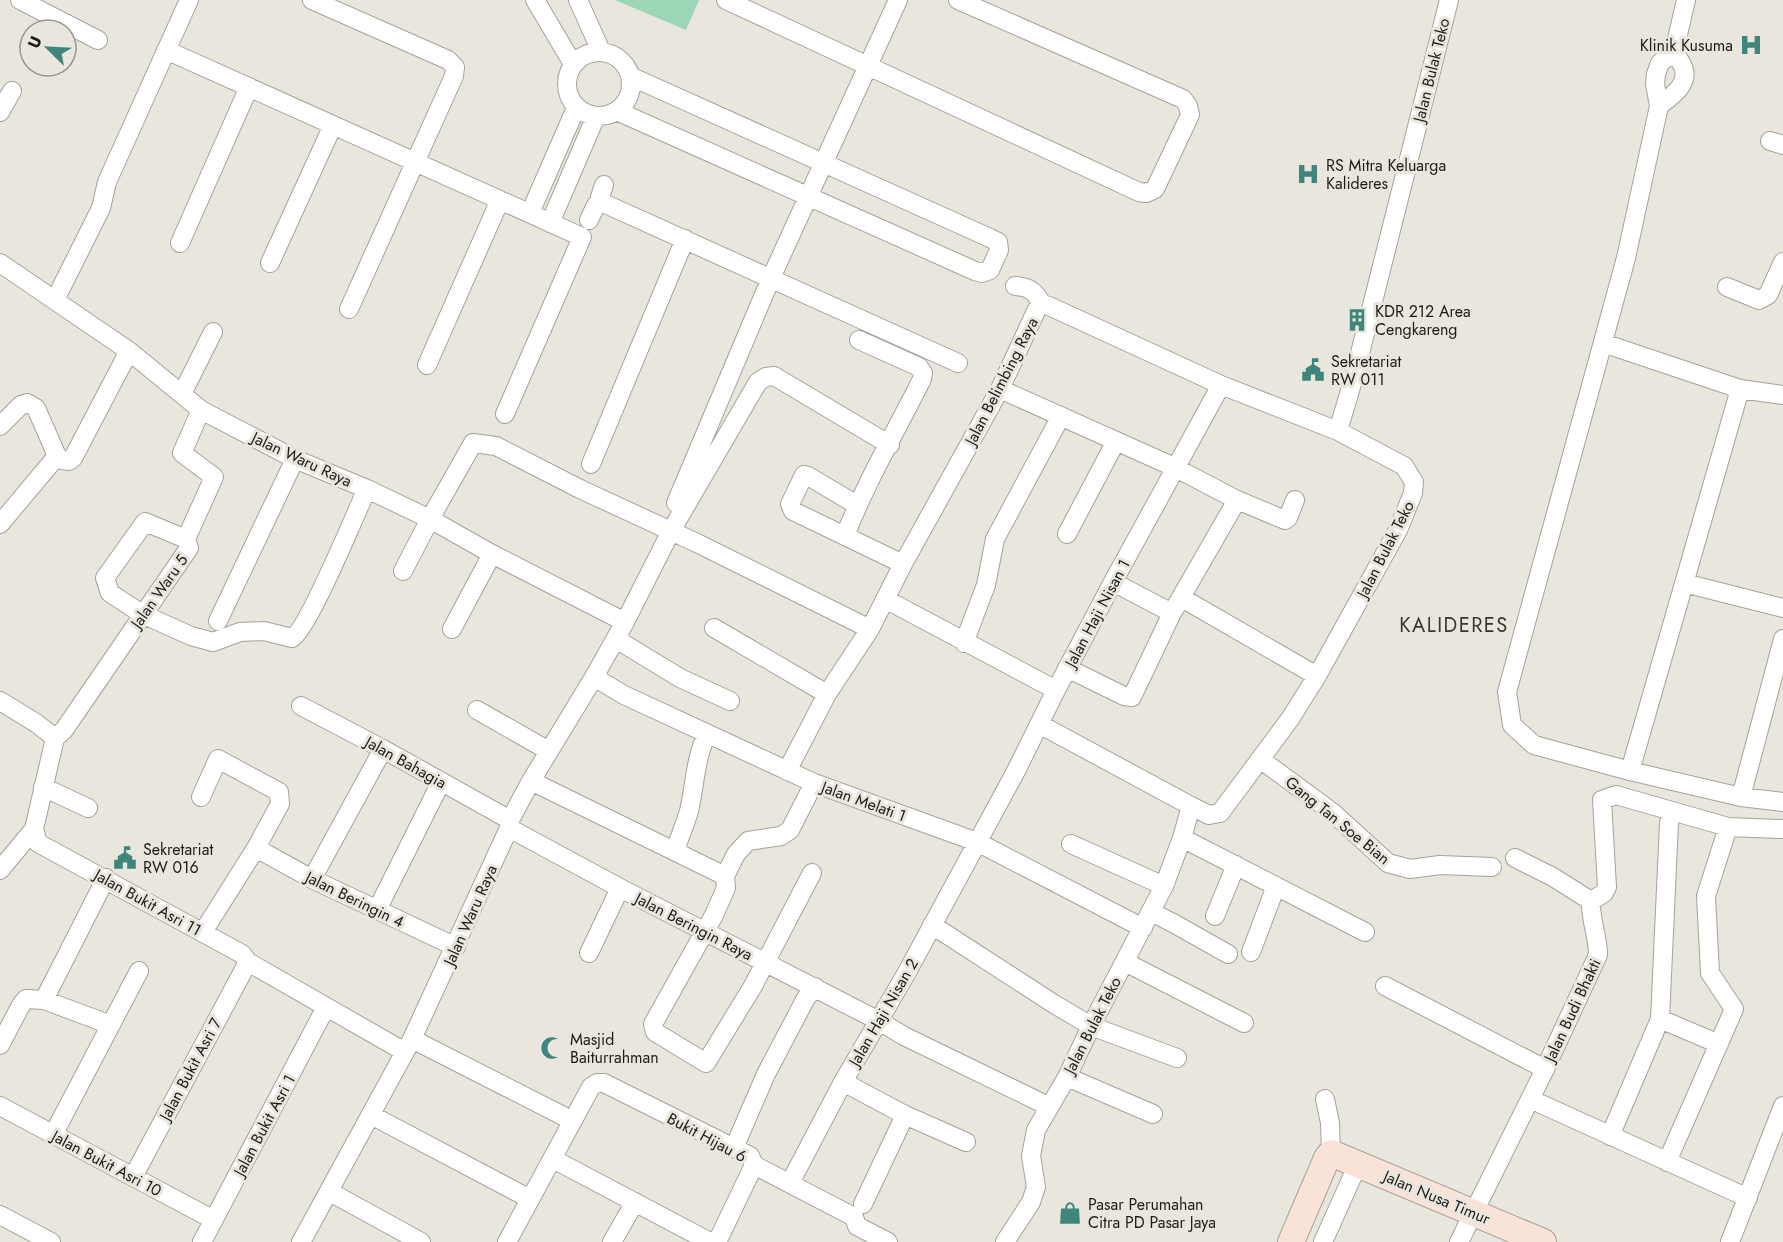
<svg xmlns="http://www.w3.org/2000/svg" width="1783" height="1242" viewBox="0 0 1783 1242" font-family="Jost,sans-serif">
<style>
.green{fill:#9cd6b7}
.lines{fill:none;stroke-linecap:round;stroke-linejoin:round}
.street-casing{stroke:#a4a299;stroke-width:20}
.secondary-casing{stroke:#a4a299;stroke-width:28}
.street{stroke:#fff;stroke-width:18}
.secondary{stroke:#f9e2d7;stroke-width:26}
.labels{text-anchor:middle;stroke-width:6;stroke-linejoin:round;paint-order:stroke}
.poi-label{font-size:16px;fill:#1d1c19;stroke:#e9e6dd;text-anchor:start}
.street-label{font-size:16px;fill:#1d1c19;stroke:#e9e6dd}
.quarter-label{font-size:20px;letter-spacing:1.5px;fill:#38362f;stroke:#e9e6dd}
</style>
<rect width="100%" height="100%" fill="#e9e6dd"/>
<path class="green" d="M615 0H699L686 30Z"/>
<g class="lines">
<g class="street-casing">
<path id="street" d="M20 0 98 40
M312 0 448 60 455 67 454 76 349 309
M535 0 573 64
M578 0 601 51
M726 0 1139 192 1146 193 1155 189 1190 115 1188 106 1183 99 958 0
M1686 0 1674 52 1660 63 1656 74 1655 84 1659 106 1626 258 1507 692 1512 725 1534 745 1630 771 1741 797 1783 802
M166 50 582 237 505 414
M567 84a32 32 0 1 1 64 0a32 32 0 1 1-64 0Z
M1659 106C1670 97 1688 86 1684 70 1683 64 1677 57 1674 52
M617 111 975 271 982 273 990 270 999 250 998 242 990 238 630 76
M0 112 12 91
M1770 141 1783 145
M601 202 958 363
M601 202 600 197 604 185
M530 213 576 108
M589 220 596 205 601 202
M550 223 596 116
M180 243 249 87
M0 263 129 351 201 410 295 459 367 489 430 519 492 554 625 622
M270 263 333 125
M1015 286C1029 287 1035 291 1042 304
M1727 287 1759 300 1768 295 1783 262
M55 300 101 208 107 182 189 0
M1603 343 1740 389 1783 395
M427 365 500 200
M1000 389 1174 467 1237 500 1285 520 1288 518 1295 500
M182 394 213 332
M0 426 21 405 27 403 36 408 57 456
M1338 431 1354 377 1449 0
M591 464 685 239
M676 503 771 278 898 0
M857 505 808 476 804 475 790 504 793 511 903 564
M0 524 57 456 62 460 69 461 73 458 129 351
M1067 534 1116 441
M845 536C866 482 896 431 922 379L923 373 919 367 859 340
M186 539 145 522 105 578 110 593 142 614 191 636 213 642 240 632 264 631 292 638C308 630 356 512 367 489
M403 571 430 519 473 443 496 446 580 489 699 544 870 629
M1113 582 1172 613
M1684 583 1783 608
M1182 598 1317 676
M885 599 1056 690
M218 621 295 459
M714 628 827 694
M452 629 492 554
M616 639 680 678 730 701
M964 643 986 585 995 539 1061 416
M1067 668 1124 696 1132 697 1172 613 1237 500
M594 677 624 695 814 783 977 842 1143 928
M0 701 36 723 55 738
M301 706 383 749 510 820
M477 710 549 751
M1039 724 1191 806
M55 738 34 829 38 843 242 954 248 962 405 1052
M55 738 64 730 189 548 186 539 214 477 182 453 201 410
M1260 759 1332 812 1388 863 1410 869 1440 865 1492 867
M787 771 827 694 870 629 903 564 1000 389 1037 309 1042 304 1049 306 1221 385 1338 431 1404 466 1414 482 1413 493 1398 530 1317 676 1290 719 1220 813 1209 815 1191 806 1182 838 1164 886 1091 1026 1067 1077 1036 1130 1031 1156 1036 1187 1031 1202 1005 1242
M1630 771 1740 389
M531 781 725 876
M43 787 88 808
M201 797 218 759 279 792 280 804 256 848 203 932
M1741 797 1783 639
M509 828 620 888 879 1021 904 1036 1048 1106
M1182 838 1365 932
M1071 844 1164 886
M256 848 312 879 456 947
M675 851C679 838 685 825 689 811 695 786 695 758 707 734
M1515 858 1553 877 1591 901
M0 870 34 829
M812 873 753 986 706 1063 655 1032 653 1024 714 915 726 888 725 876 736 854 748 841 781 836 790 830 814 783
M312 879 383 749
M377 910 441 782
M1151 912 1173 923 1228 954
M1215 916 1236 865
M932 925 1054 1004 1091 1026 1177 1058
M1251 952 1276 886
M589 953 620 888
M1125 962 1244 1023
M1385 986 1545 1069
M44 1000 106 878
M1660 1019 1719 1044
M412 1039 573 1121
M0 1045 21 1005 26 999 44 1000 111 1025
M1067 1077 1153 1114
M843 1082 905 1115 863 1204
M1325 1099 1330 1123 1331 1153
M1541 1104 1748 1198
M0 1106 214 1220
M371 1115 530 1199
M905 1115 966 1142
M53 1135 139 971
M1610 1136 1660 1019 1669 823
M734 1148 766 1074 806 998 815 987
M553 1159 710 1242
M1667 1162 1734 1009 1710 973 1706 896 1728 827
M133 1177 248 962
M790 1183 843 1082 906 974 1016 771 1056 690 1113 582 1221 385
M330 1192 421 1242
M0 1215 51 1242
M202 1242 326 1007
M301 1242 412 1039 509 828 510 820 531 781 594 677 625 622 671 531 758 382 766 377 774 376 890 445
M507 1242 591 1087 597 1083H604L750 1156 754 1165 854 1217 857 1226 888 1242
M612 1242 635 1202
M717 1242 754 1165
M1323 1242 1358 1164
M1459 1242 1545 1069 1598 955C1598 936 1590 919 1591 901L1604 893 1607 887 1602 800 1616 795 1728 827 1783 829
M1730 1242 1783 1106"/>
</g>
<g class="secondary-casing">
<path id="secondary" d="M1291 1242 1327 1158 1331 1153 1543 1242"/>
</g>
<use href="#street" class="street"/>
<use href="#secondary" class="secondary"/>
</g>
<defs>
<g id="hospital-bare" transform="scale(1.8)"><path d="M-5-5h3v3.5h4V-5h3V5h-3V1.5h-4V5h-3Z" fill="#40857b" stroke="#e9e6dd" stroke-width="2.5" paint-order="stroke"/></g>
<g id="building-bare" transform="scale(1.8)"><path d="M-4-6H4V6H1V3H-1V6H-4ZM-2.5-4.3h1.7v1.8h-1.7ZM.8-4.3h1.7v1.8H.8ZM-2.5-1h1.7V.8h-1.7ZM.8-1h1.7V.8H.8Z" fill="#40857b" stroke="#e9e6dd" stroke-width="2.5" paint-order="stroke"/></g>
<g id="civic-bare" transform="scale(1.8)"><path d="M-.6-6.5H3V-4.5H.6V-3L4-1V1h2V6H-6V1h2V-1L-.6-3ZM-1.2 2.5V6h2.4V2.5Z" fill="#40857b" stroke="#e9e6dd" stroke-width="2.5" paint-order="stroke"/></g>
<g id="mosque-bare" transform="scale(1.8)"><path d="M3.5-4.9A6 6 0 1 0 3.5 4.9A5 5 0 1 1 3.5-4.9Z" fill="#40857b" stroke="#e9e6dd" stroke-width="2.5" paint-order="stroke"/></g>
<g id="shop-bare" transform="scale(1.8)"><path d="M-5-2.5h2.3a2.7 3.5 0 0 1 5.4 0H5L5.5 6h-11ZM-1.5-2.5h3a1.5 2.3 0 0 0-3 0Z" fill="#40857b" stroke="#e9e6dd" stroke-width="2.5" paint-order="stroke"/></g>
</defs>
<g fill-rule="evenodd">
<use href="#hospital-bare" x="1751" y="45"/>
<use href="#hospital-bare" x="1308" y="174"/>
<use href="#building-bare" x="1357" y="320"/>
<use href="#civic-bare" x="1313" y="370"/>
<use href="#civic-bare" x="125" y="858"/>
<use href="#mosque-bare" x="552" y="1048"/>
<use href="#shop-bare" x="1070" y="1213"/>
</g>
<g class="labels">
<g class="poi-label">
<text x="1733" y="51" text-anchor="end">Klinik Kusuma</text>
<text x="1326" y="171">RS Mitra Keluarga<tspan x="1326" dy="18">Kalideres</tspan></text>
<text x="1375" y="317">KDR 212 Area<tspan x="1375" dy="18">Cengkareng</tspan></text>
<text x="1331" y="367">Sekretariat<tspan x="1331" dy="18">RW 011</tspan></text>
<text x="143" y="855">Sekretariat<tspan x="143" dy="18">RW 016</tspan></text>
<text x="570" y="1045">Masjid<tspan x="570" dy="18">Baiturrahman</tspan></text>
<text x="1088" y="1210">Pasar Perumahan<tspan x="1088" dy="18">Citra PD Pasar Jaya</tspan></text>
</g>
<g class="street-label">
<text transform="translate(1431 70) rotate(-76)" y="6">Jalan Bulak Teko</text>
<text transform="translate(1001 381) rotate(-63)" y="6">Jalan Belimbing Raya</text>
<text transform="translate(302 459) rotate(25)" y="6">Jalan Waru Raya</text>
<text transform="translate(1385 549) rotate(-63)" y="6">Jalan Bulak Teko</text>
<text transform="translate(159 591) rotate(-55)" y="6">Jalan Waru 5</text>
<text transform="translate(1097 613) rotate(-62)" y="6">Jalan Haji Nisan 1</text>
<text transform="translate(406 762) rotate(29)" y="6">Jalan Bahagia</text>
<text transform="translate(864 801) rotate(20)" y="6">Jalan Melati 1</text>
<text transform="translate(1338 820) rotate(39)" y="6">Gang Tan Soe Bian</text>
<text transform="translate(355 899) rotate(26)" y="6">Jalan Beringin 4</text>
<text transform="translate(148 902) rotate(29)" y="6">Jalan Bukit Asri 11</text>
<text transform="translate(470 915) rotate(-66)" y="6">Jalan Waru Raya</text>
<text transform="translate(694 926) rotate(27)" y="6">Jalan Beringin Raya</text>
<text transform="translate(1572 1010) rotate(-65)" y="6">Jalan Budi Bhakti</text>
<text transform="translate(883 1012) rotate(-60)" y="6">Jalan Haji Nisan 2</text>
<text transform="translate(1092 1025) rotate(-63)" y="6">Jalan Bulak Teko</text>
<text transform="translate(190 1069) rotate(-62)" y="6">Jalan Bukit Asri 7</text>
<text transform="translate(264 1125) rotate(-62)" y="6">Jalan Bukit Asri 1</text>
<text transform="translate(707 1137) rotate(28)" y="6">Bukit Hijau 6</text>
<text transform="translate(107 1163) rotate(28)" y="6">Jalan Bukit Asri 10</text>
<text transform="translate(1437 1197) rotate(23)" y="6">Jalan Nusa Timur</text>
</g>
<g class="quarter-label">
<text x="1454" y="632">KALIDERES</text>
</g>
</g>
<g transform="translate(48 48) rotate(294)"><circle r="28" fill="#e9e6dd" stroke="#97958f" stroke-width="1.5"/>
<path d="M0-4.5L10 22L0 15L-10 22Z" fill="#40857b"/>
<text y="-9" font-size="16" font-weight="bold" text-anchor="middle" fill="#1d1c19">U</text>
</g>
</svg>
